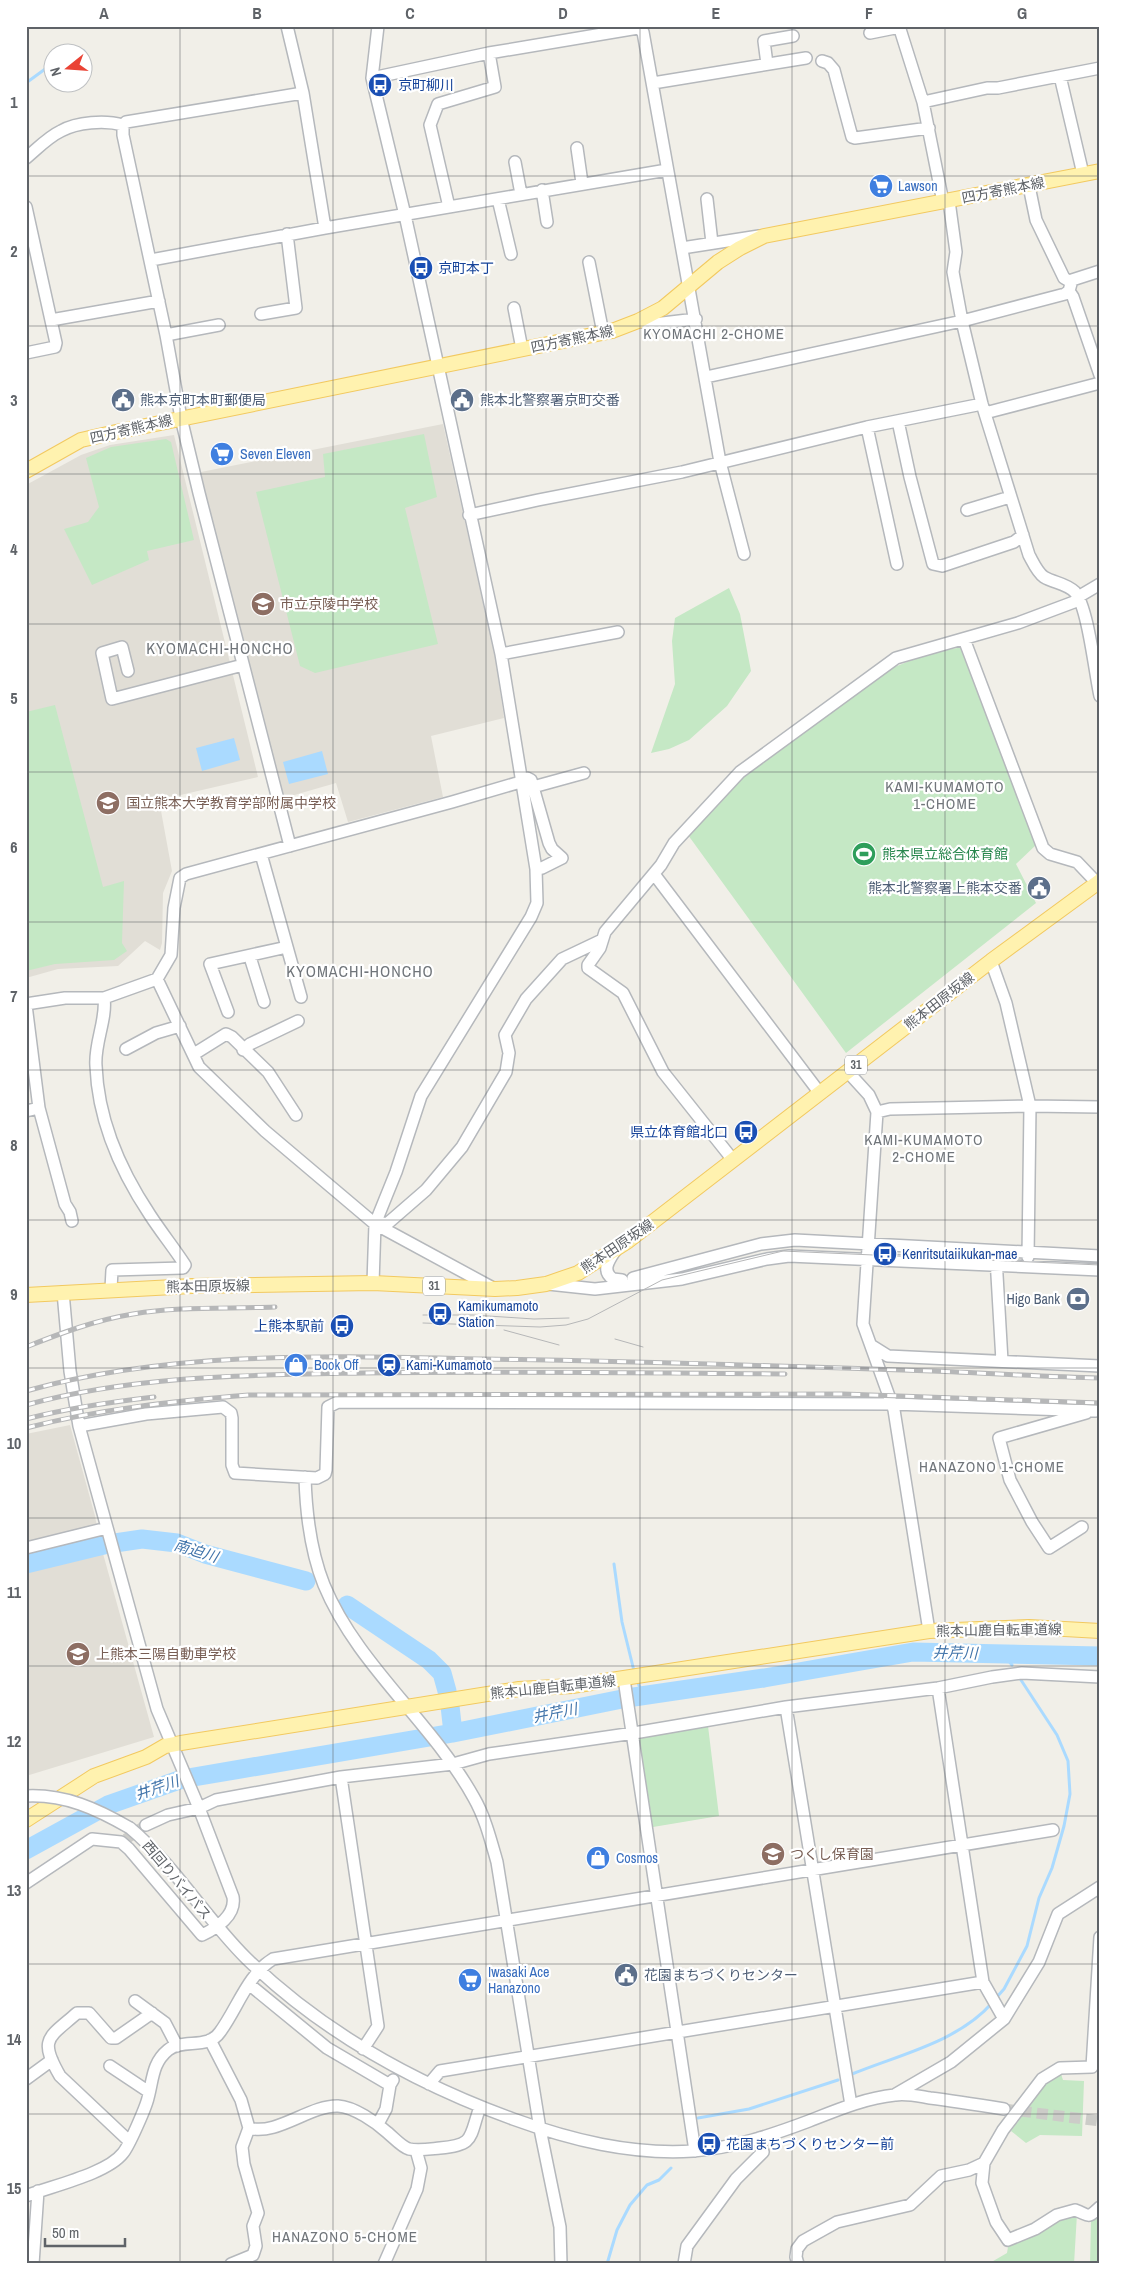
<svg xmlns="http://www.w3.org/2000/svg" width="1126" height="2290" viewBox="0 0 1126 2290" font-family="'Archivo Narrow','Noto Sans JP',sans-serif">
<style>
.education{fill:#e1ded6}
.green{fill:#c5e8c5}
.water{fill:#aadaff}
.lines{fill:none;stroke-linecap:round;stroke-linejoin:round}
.stream{stroke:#aadaff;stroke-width:3}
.river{stroke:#aadaff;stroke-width:19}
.minor-tunnel{stroke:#ccccc8;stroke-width:11;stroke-dasharray:11 5.5;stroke-linecap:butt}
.minor-casing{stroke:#b5b8bc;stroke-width:14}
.major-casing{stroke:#f2c960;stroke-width:16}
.minor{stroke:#fff;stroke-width:11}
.major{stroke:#fff2af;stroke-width:14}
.tram{stroke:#b6b7b8;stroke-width:1}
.rail-casing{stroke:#b6b7b8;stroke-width:5}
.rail{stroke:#fff;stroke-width:3;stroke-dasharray:9;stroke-linecap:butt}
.minor-bridge-casing{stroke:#b5b8bc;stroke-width:14;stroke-linecap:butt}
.minor-bridge{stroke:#fff;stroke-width:11}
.grid{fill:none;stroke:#5f6368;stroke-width:1;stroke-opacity:0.55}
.labels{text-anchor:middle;stroke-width:4.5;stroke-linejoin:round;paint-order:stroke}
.shield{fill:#fff;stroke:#8f9295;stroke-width:1}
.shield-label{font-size:12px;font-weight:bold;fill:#5f6368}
.transit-label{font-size:14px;fill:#164399;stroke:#fff;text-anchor:start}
.shop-label{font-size:14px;fill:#366cbe;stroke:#fff;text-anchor:start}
.street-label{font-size:14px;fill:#5f6368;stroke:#fff}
.service-label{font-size:14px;fill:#4e5e75;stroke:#fff;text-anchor:start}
.education-label{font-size:14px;fill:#785e54;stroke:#fff;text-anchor:start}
.leisure-label{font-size:14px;fill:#27864d;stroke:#fff;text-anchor:start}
.neighbourhood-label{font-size:15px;letter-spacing:1px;fill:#70757a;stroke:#fff}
.water-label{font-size:15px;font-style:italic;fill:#4174aa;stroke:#fff}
.quarter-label{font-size:16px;letter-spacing:1px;fill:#70757a;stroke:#fff}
.neatline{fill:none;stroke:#5f6368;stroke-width:2}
.grid-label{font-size:16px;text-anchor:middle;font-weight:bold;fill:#5f6368}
</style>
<rect width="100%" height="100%" fill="#f1efe8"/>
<path class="education" d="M443 424 495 656 504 718 431 736 443 797 348 822 336 783 284 798 211 518 201 472Z
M174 435 258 777 159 800 172 871 163 893 162 943 160 950 145 941 118 966 58 969 26 978V485L81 455 110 445Z
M70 1425 95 1516 99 1537 26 1555V1434Z
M102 1550 154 1737 26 1776V1570Z"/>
<path class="green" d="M424 434 437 497 405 508 438 644 315 673 300 666 256 492 325 477 323 454Z
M166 439 171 442 194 540 147 551 149 560 92 585 64 529 88 522 99 507 86 458 111 447Z
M729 588 740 614 751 671 727 706 689 740 669 749 651 753 675 684 672 641 675 618Z
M955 644 960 647 1036 845 1016 864 1036 903 846 1053 688 835 745 775 892 668 927 654 957 648Z
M55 705 103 887 124 881 122 943 127 951 114 960 55 964 26 971V712Z
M708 1726 719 1816 653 1827 639 1738Z
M1061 2074 1063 2080 1084 2081 1082 2136 1040 2135 1026 2143 1011 2131 1051 2077Z
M1100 2213V2264H1090L1091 2221Z
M1077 2214 1074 2264H988L1007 2253 1008 2247 1064 2215Z"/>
<path class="water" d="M234 738 240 760 202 771 196 748Z
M322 751 328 774 289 784 283 762Z"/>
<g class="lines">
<path class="stream" d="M79 52 84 51
M26 83 52 64
M614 1564 622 1622 634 1671
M1003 1654 1012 1665
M637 1680 643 1696
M996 1998 1004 1989 1027 1946 1039 1898 1052 1868 1064 1826 1070 1794 1068 1761 1057 1735 1021 1680
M852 2074C898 2055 958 2042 992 2003
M698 2118 749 2109 838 2080
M607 2264 617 2230 630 2205 647 2185 659 2180 671 2168"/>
<path class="river" d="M26 1564 108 1544 142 1539 177 1543 205 1554 306 1581
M347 1605 429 1660 442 1673 447 1691
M450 1706 453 1733
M26 1850 108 1805 182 1779 453 1733 627 1698 764 1678 913 1652 1100 1656"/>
<path class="minor-tunnel" d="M126 1839 146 1825
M1004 2109 1100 2121"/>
<g class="minor-casing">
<path id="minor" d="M287 26 303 93 325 228
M899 26 923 102 943 202
M870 33 900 27
M822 61 828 63 834 70 852 137 855 138 929 128
M767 64 764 41 793 36
M1060 76 1083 174
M372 78 489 53 638 28 643 32 720 462 744 554
M653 83 806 58
M923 102 987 88H998L1100 68
M123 125V135L166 335 181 418 199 493 290 846
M577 148 582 183
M26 158C37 149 48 137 61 131 77 122 105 120 123 125L126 122 303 93
M515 162 521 194
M1029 186 1036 220 1064 278 1071 282
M542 190 547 222
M498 199 511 254
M707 199 712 243
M949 201 956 252 953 272 962 321 982 404 1029 555C1033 562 1037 572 1044 577 1054 583 1066 583 1075 592 1088 607 1095 674 1100 696
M26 207 56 343 55 347 26 353
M449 207 430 125 438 104 495 87 489 53
M682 248 759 236
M151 260 325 228 667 170
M589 262 603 333
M1069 291 1073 297 1100 375
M514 308 522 349
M261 314 296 308 287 234
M51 320 159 301
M638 321 654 324 696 319
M166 335 219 325
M706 377 962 321 1065 294 1069 291 1072 280 1100 271
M985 413 1100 383
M898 421 910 477 933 564 942 566 1014 542 1023 535
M867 427 897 564
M967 510 1010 497
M469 515 538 500 682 472 867 427 982 404
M964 639 1043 848 1050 854 1077 862 1097 883
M501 654 618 632
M128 671 122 647 102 653 112 699 243 665
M533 787 584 773
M261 854 301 997
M654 874 819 1092
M250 957 264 1002
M991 961 1006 1003 1030 1106 1028 1257
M157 979 199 1067 265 1131 375 1224 493 1288
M104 998C107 1019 94 1044 96 1066 98 1120 120 1170 150 1215 161 1232 174 1248 185 1265L183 1268 112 1270 111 1289
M26 1004 65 998H104L157 979 171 955 174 908 180 878 186 874 452 802 517 783 527 778 531 780 549 843 552 849 562 858 542 868 536 869
M26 1005 39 1108 65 1204 70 1212 72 1221
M228 1012 210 964 287 947
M126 1049 156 1033 180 1026
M243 1050 250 1044 298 1021
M194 1054 226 1034 232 1037 268 1072 296 1115
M848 1072 869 1095 877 1112 890 1109 1030 1106 1100 1107
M26 1111 39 1108
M877 1112 863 1324 894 1410 929 1631
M733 1160 663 1072 623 993 588 968V965L600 948 605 932 661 865 674 843 740 772 896 658 1018 623 1074 602 1078 597 1100 584
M375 1224 388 1223 426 1190 462 1147 506 1072 509 1053 505 1035 526 999 562 959 602 940
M615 1251C609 1260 601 1271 613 1279L622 1280
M996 1258 1002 1361
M633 1278 761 1244 795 1240 1100 1256
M373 1283 375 1224 396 1172 421 1096 531 917 537 903 536 869 501 654 405 215 372 78 378 26
M548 1284 595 1289 682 1279 767 1259 789 1256 1100 1270
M872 1346 888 1356 1100 1366
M79 1426 146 1414 223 1407 231 1413 232 1418V1465L235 1473 317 1478 325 1474 326 1470 328 1407 338 1402 892 1404 1096 1411
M305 1477C306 1513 310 1550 324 1585 357 1665 432 1722 474 1798 485 1817 491 1841 497 1862L540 2129 560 2227 561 2264
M1082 1527 1049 1548 1032 1522 1010 1480 999 1438 1086 1413
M26 1548 107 1528
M624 1679 695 2151
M938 1688 983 1982 1004 2019
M786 1707 851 2105
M341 1777 378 2026 363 2049
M146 1825 168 1815 199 1808 216 1800 341 1777 453 1764 489 1754 634 1733 786 1707 938 1688 992 1677 1022 1673 1100 1677
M130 1828C174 1865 205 1917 246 1958 322 2032 414 2083 513 2119 571 2140 631 2155 693 2151 733 2148 772 2135 809 2121 837 2110 865 2098 895 2095 906 2093 918 2096 930 2098 954 2101 979 2105 1004 2109
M26 1883 92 1839 121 1842 129 1849 202 1935C217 1928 236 1915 233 1897L199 1808 157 1709 79 1426 70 1371 63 1292
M250 1985 327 2048 390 2085
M135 2001 165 2023 177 2046
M210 2040 241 2100 249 2128 242 2147 244 2164 258 2213 253 2226 256 2246 253 2255 231 2264
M110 2066 149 2092
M26 2079 52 2060
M429 2084 440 2071 983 1982
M896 2094 951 2062 1004 2019 1039 1962 1058 1914 1100 1887
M378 2124 386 2109 390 2085 393 2080
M249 2128C277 2136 310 2105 338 2106 354 2107 376 2122 388 2133 394 2138 402 2147 409 2149 419 2151 430 2149 440 2148 475 2145 469 2138 480 2107
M129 2141 60 2076C38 2038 49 2038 77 2013H89L111 2038H116L152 2013
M984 2163 982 2183 996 2222 1008 2240 1035 2229 1057 2215 1075 2210C1090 2215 1086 2220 1100 2207
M26 2196C51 2186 107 2174 123 2153 129 2146 146 2107 148 2098 153 2080 152 2063 168 2050 183 2038 208 2050 220 2032 237 2009 248 1974 273 1959L1053 1830
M33 2264 38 2191
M384 2264 417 2189 421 2168 416 2150
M684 2264 687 2246 736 2179 763 2152 759 2138
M798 2264 796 2257 797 2249 803 2241 837 2222 910 2205 941 2176 969 2170 984 2163 1003 2130 1042 2079 1060 2068 1092 2067 1100 1937"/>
</g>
<g class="major-casing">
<path id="major" d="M26 471 81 440 116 432 612 331 638 321 663 308 718 262 740 248 764 236 1100 171
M26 1295 192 1286 373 1283 495 1289 517 1288 546 1284 578 1273 628 1241 991 961 1100 881
M26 1820 94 1776 146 1757 165 1746 181 1743 519 1689 572 1686 929 1631 1029 1627 1100 1631"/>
</g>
<use href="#minor" class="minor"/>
<use href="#major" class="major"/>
<path class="tram" d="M423 1315H473L534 1319 569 1318
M423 1323 540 1327 566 1325 588 1319 662 1280 783 1251 1100 1265
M504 1330 559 1345
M615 1339 643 1347"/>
<g class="rail-casing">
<path id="rail" d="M26 1347C61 1333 96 1320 133 1314 179 1306 228 1309 275 1307
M26 1391C173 1350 332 1356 483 1359 633 1361 783 1366 932 1371 988 1373 1044 1377 1100 1378
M26 1405C136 1375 251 1375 364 1373 504 1371 645 1373 785 1374
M26 1419C68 1408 111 1402 154 1397
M26 1428C99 1409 174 1401 249 1395L843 1394 1100 1403"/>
</g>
<use href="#rail" class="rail"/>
<g class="minor-bridge-casing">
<path id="minor-bridge" d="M26 1796C65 1794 97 1809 130 1828"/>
</g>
<use href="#minor-bridge" class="minor-bridge"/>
</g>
<path class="grid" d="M180 26V2264M333 26V2264M486 26V2264M640 26V2264M792 26V2264M945 26V2264M26 176H1100M26 326H1100M26 474H1100M26 624H1100M26 772H1100M26 922H1100M26 1070H1100M26 1220H1100M26 1368H1100M26 1518H1100M26 1666H1100M26 1816H1100M26 1964H1100M26 2114H1100"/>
<defs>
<g id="bus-disc" transform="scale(1.25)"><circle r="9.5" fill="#1a4fb4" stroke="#fff"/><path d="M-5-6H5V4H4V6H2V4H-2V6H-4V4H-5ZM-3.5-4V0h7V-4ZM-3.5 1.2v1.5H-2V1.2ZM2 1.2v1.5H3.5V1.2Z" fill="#fff"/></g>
<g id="supermarket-disc" transform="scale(1.25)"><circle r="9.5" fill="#3f7fe0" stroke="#fff"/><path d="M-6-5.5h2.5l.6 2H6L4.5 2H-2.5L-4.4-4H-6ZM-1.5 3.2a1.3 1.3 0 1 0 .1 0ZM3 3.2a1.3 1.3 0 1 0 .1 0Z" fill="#fff"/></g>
<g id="civic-disc" transform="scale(1.25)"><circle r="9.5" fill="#5c6f8a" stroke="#fff"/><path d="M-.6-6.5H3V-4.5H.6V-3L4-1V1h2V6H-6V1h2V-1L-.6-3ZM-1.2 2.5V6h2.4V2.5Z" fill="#fff"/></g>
<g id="school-disc" transform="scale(1.25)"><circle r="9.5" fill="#8d6e63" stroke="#fff"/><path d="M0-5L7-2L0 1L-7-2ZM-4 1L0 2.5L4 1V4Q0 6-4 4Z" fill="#fff"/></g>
<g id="stadium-disc" transform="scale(1.25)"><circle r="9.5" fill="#2e9e5b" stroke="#fff"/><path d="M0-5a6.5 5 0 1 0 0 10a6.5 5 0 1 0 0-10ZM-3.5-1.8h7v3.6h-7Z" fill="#fff"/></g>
<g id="bank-disc" transform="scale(1.25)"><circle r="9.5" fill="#5c6f8a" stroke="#fff"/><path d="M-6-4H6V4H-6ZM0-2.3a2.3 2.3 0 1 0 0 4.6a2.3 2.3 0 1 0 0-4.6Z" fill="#fff"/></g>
<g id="shop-disc" transform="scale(1.25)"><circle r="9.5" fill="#3f7fe0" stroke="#fff"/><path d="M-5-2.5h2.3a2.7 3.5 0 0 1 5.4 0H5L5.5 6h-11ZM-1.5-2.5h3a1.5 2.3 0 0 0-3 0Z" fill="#fff"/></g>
<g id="station-disc" transform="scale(1.25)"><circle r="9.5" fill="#1a4fb4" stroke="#fff"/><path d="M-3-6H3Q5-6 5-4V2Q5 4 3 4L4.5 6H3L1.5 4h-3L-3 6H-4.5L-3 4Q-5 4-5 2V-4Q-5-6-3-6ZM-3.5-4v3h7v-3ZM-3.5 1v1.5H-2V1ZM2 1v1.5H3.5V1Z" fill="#fff"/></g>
</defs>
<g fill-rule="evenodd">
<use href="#bus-disc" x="380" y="85"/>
<use href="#supermarket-disc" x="881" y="186"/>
<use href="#bus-disc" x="421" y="268"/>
<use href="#civic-disc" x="123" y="400"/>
<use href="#civic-disc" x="462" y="400"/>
<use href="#supermarket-disc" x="222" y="454"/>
<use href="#school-disc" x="263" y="604"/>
<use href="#school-disc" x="108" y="803"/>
<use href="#stadium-disc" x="864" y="854"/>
<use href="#civic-disc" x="1039" y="888"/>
<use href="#bus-disc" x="746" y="1132"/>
<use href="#bus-disc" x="885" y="1254"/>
<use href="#bank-disc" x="1078" y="1299"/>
<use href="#bus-disc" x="440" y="1314"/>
<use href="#bus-disc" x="342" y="1326"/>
<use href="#shop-disc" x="296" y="1365"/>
<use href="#station-disc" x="389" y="1365"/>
<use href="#school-disc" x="78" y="1654"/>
<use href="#school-disc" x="773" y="1854"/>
<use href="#shop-disc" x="598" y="1858"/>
<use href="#civic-disc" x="626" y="1975"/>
<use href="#supermarket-disc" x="470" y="1980"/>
<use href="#bus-disc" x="709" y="2144"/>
</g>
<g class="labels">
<g class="shield">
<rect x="845" y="1055.5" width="22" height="19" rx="4"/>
<rect x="423" y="1276.5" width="22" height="19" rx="4"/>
</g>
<g class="shield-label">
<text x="856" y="1069">31</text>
<text x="434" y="1290">31</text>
</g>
<g class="transit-label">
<text x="398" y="90">京町柳川</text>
<text x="438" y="273">京町本丁</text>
<text x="728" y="1137" text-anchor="end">県立体育館北口</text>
<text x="902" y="1259">Kenritsutaiikukan-mae</text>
<text x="458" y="1311">Kamikumamoto<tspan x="458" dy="16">Station</tspan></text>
<text x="324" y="1331" text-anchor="end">上熊本駅前</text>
<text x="406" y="1370">Kami-Kumamoto</text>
<text x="726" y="2149">花園まちづくりセンター前</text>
</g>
<g class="shop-label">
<text x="898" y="191">Lawson</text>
<text x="240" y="459">Seven Eleven</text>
<text x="314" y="1370">Book Off</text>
<text x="616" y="1863">Cosmos</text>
<text x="488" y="1977">Iwasaki Ace<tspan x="488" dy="16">Hanazono</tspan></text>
</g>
<g class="street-label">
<text transform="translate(1003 190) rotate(-11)" y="5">四方寄熊本線</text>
<text transform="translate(572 339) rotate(-12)" y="5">四方寄熊本線</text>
<text transform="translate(131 429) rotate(-13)" y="5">四方寄熊本線</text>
<text transform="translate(939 1001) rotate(-38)" y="5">熊本田原坂線</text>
<text transform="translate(617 1246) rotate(-34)" y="5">熊本田原坂線</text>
<text transform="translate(208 1286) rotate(-1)" y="5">熊本田原坂線</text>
<text transform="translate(999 1630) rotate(-1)" y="5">熊本山鹿自転車道線</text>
<text transform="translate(553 1687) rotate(-6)" y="5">熊本山鹿自転車道線</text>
<text transform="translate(177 1880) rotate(50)" y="5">西回りバイパス</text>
</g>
<g class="service-label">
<text x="140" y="405">熊本京町本町郵便局</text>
<text x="480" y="405">熊本北警察署京町交番</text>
<text x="1022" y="893" text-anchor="end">熊本北警察署上熊本交番</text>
<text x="1060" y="1304" text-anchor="end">Higo Bank</text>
<text x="644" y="1980">花園まちづくりセンター</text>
</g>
<g class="education-label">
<text x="280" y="609">市立京陵中学校</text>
<text x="126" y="808">国立熊本大学教育学部附属中学校</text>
<text x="96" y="1659">上熊本三陽自動車学校</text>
<text x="790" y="1859">つくし保育園</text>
</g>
<g class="leisure-label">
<text x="882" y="859">熊本県立総合体育館</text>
</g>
<g class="neighbourhood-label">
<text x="714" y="339">KYOMACHI 2-CHOME</text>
<text x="945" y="792">KAMI-KUMAMOTO<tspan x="945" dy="17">1-CHOME</tspan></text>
<text x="924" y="1145">KAMI-KUMAMOTO<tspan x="924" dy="17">2-CHOME</tspan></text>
<text x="992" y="1472">HANAZONO 1-CHOME</text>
<text x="345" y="2242">HANAZONO 5-CHOME</text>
</g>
<g class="water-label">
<text transform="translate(196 1551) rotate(17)" y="5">南迫川</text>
<text transform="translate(955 1653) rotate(1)" y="5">井芹川</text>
<text transform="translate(555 1713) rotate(-11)" y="5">井芹川</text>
<text transform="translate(157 1788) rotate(-19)" y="5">井芹川</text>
</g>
<g class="quarter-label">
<text x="220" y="654">KYOMACHI-HONCHO</text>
<text x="360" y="977">KYOMACHI-HONCHO</text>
</g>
</g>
<rect width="1126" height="2290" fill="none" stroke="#ffffff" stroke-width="55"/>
<g transform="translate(68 68) rotate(253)"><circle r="24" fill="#ffffff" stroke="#bfc1c3"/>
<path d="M0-4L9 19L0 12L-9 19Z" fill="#ea4335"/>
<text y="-8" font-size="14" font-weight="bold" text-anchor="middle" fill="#5f6368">N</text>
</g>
<path d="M45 2238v8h80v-8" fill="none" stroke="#5f6368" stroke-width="2.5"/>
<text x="52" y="2238" font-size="15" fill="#5f6368" stroke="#ffffff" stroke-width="4" paint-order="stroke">50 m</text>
<rect x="28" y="28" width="1070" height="2234" class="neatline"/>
<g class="grid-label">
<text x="104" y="19">A</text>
<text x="257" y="19">B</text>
<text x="410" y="19">C</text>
<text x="563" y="19">D</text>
<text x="716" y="19">E</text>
<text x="869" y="19">F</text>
<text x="1022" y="19">G</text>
<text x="14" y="108">1</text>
<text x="14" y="257">2</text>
<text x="14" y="406">3</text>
<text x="14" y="555">4</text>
<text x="14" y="704">5</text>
<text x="14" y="853">6</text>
<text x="14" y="1002">7</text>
<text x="14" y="1151">8</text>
<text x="14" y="1300">9</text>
<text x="14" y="1449">10</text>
<text x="14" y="1598">11</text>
<text x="14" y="1747">12</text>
<text x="14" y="1896">13</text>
<text x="14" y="2045">14</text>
<text x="14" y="2194">15</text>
</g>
</svg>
